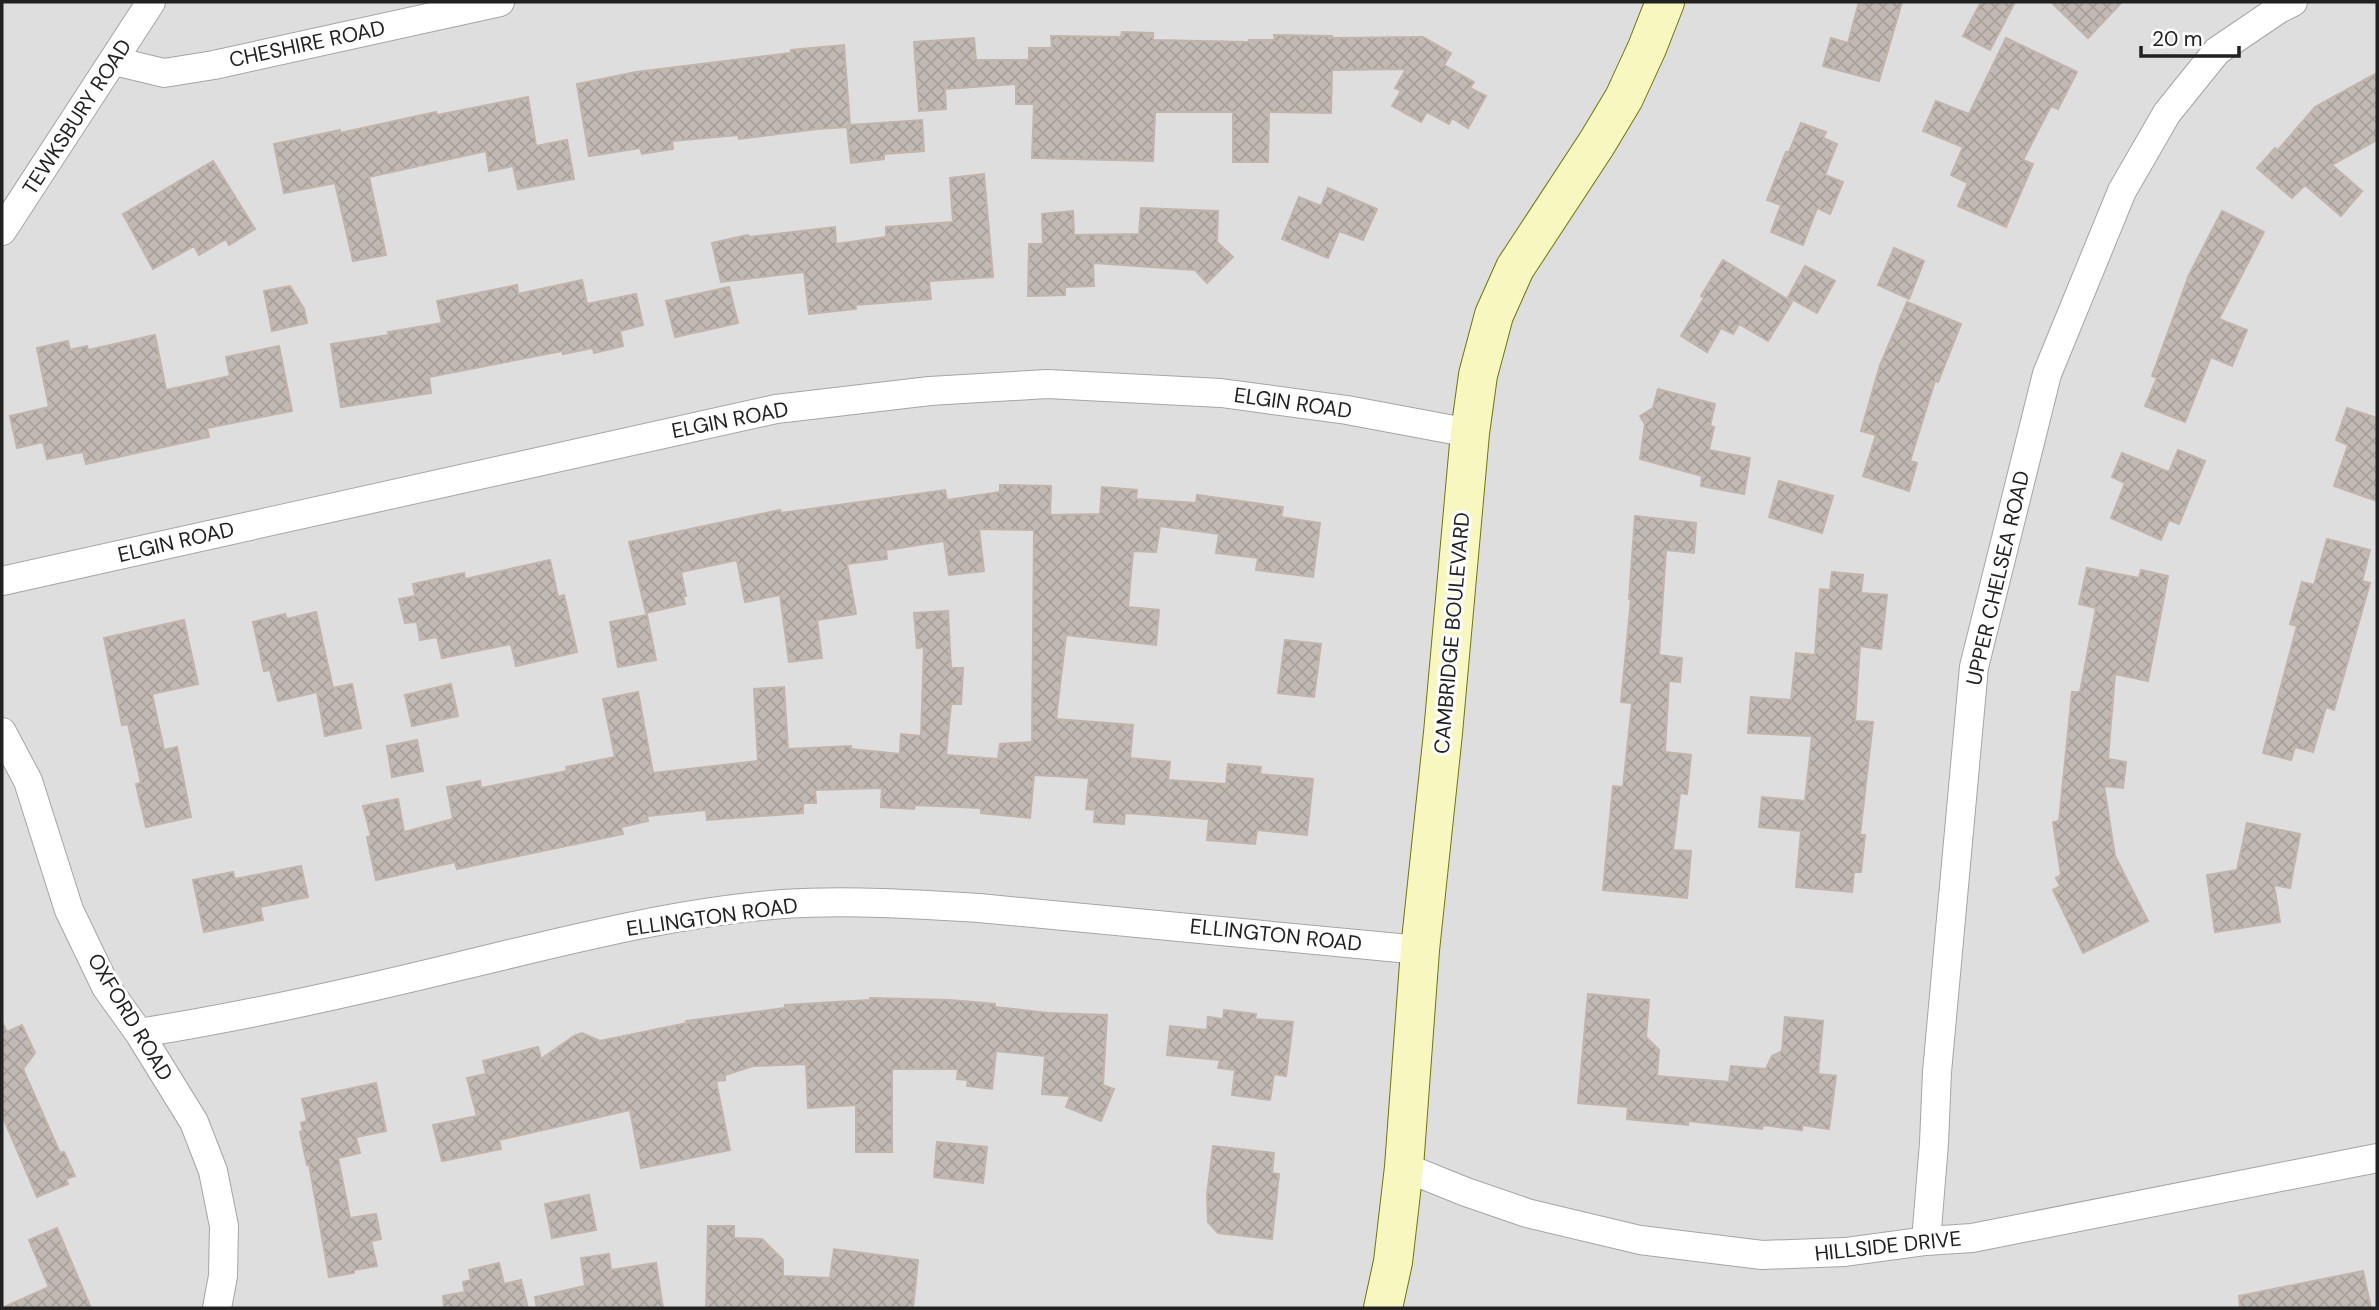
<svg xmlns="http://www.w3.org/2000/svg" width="2379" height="1310" viewBox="0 0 2379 1310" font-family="'DM Sans',sans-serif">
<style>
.residential{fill:#dfdede}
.building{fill:url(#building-cross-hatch);stroke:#c2b4aa;stroke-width:2}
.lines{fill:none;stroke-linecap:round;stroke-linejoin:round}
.street-casing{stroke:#a5a5a5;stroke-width:30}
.secondary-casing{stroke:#6e7609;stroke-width:40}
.street{stroke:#fff;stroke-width:28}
.secondary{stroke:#f7f7bf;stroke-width:38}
.labels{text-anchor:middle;stroke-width:6;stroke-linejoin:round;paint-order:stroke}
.street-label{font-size:21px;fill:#212121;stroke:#fff}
</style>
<defs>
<pattern id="building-cross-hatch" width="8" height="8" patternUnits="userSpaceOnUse" patternTransform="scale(1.75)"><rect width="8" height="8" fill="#c1b9b4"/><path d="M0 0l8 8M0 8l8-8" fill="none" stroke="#a69f9a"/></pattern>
</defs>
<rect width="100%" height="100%" fill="#f1ede8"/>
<path class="residential" d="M2 2H2377V1308H2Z"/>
<path class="building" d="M1859 2H1902L1879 81 1823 66 1831 38 1848 43Z
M1981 2H2015L1990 50 1963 36Z
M2051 2H2122L2088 38Z
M1122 32 1153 33V40L1249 42V40H1275L1274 35 1332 36V38L1423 37 1451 53 1444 65 1474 82 1470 88 1486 96 1468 128 1452 118 1449 124 1427 112 1421 122 1392 106 1401 91 1395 88 1406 69 1332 70 1331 113 1269 112 1268 162H1233V112H1155L1153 161 1032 158 1034 104H1016V84L945 89 946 109 919 111 914 42 974 38 976 60H1029V48H1052L1051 36 1121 37Z
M2006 38 2077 72 2058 109 2051 106 2023 160 2033 164 2006 227 1958 206 1968 183 1951 175 1963 147 1923 131 1936 101 1969 114Z
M844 45 850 125 922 120 924 151 884 154V159L851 163 847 127 817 129 739 139 738 135 672 141 673 149 642 154 640 148 589 156 577 84 636 72 791 53V50Z
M2377 73V140L2332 165 2362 191 2341 216 2305 185 2292 198 2257 168 2275 148 2278 150 2315 107Z
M528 97 536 146 567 140 574 179 518 189 513 166 489 171 486 151 369 177 386 255 353 261 335 183 284 193 274 144 340 130V133L436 112 437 115Z
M1801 123 1826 132 1823 138 1837 144 1825 175 1843 182 1830 214 1817 208 1803 245 1771 232 1781 205 1767 200 1786 152H1789Z
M213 161 255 229 229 245 226 239 199 255 194 246 153 269 123 214Z
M984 174 993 277 929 281 931 299 855 305 856 309 809 314 804 272 721 282 712 243 748 235 749 237 835 227 836 244 886 237V227L953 222 950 178Z
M1328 188 1377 209 1363 240 1339 231 1328 258 1282 239 1299 197 1321 206Z
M1141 208 1218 211 1217 242 1233 257 1207 283 1195 270 1093 263 1094 286 1065 287V295L1028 296 1029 244H1043L1042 214 1073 211 1074 235 1139 234Z
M2222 211 2264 232 2219 319 2247 330 2232 366 2211 357 2185 422 2145 406 2157 378 2152 376 2189 275Z
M1894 248 1924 261 1909 299 1878 285Z
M1723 260 1792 302 1768 341 1739 324 1733 334 1721 328 1707 352 1681 336 1704 298 1701 296Z
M1805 266 1835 281 1817 313 1788 297Z
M582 280 587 304 636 294 643 325 620 331 623 346 594 353 593 348 563 354 562 351 429 377 431 393 341 407 331 344 389 335 388 332 442 323 437 301 517 285 518 294Z
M290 286 304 309 307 323 272 331 264 291Z
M729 287 738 323 675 337 666 301Z
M1907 302 1961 324 1938 382 1935 381 1910 461 1917 463 1909 491 1863 476 1876 435 1861 431 1880 365Z
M155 335 166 390 230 376 226 357 279 346 292 411 207 428 209 437 86 464 83 452 47 459 43 442 17 448 10 416 49 407 37 348 68 341 70 350 87 346 88 350Z
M1658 389 1715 404 1710 426 1714 427 1709 450 1750 458 1744 494 1701 486 1702 476 1640 459 1645 424 1640 416 1653 408Z
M2347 408 2377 418V501L2334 486 2348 445 2336 440Z
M2178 450 2205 461 2179 524 2169 520 2161 540 2111 518 2125 483 2112 477 2122 453 2169 472Z
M1779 481 1833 496 1822 533 1769 517Z
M1000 485 1051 486 1050 515 1100 514 1102 487 1137 490 1136 499 1196 503 1197 495 1283 507 1281 517 1320 523 1313 577 1256 570 1258 558 1216 553 1219 534 1160 526 1156 552 1133 551 1128 607 1159 610 1156 645 1066 635 1056 719 1133 725 1130 758 1170 762 1168 780 1226 784 1228 764 1261 767 1260 774 1313 779 1307 835 1257 830 1255 844 1207 840 1209 819 1125 813 1124 824 1094 822 1095 810 1086 809 1089 778 1034 775 1030 818 981 813V808L915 805 914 809 881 807 882 788 815 790 816 803H803V813L707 820 706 810 647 816 648 821 621 827 623 834 457 869 455 862 376 880 367 837 371 836 363 806 398 799 404 832 453 819 447 787 480 781 481 788 567 771 566 767 615 757 603 699 638 692 653 773 758 761 754 689 784 687 788 749 851 746V749L900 754 901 734 921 736 924 647 917 648 914 613 948 611 951 668H963L961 704H951L946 755 998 759 1000 744 1032 742 1034 530 979 529 984 571 949 575 944 541 886 550 887 559 847 564 856 614 817 620 822 658 789 662 780 595 745 602 737 560 681 572 686 596H683L685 604 646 613 629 542 780 510 781 513 945 490 947 500 1000 492Z
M1635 516 1696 523 1694 553 1666 550 1659 655 1682 658 1680 682 1669 681 1665 752 1691 755 1687 794 1680 793 1673 850 1691 851 1687 898 1603 890 1613 786 1623 787 1632 703 1621 702 1631 599H1629Z
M2327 539 2370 550 2362 581 2370 583 2334 710 2326 707 2313 752 2295 747 2291 760 2263 753 2297 626 2290 624 2302 582 2314 585Z
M550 560 558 597 564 595 577 652 516 666 511 644 442 658 437 637 420 640 417 622 405 623 399 599 415 596 413 584 464 573 465 579Z
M2087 568 2139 578 2141 570 2168 576 2148 681 2115 674 2108 759 2126 762 2123 788 2104 786 2115 856 2148 921 2083 953 2053 890 2060 886 2056 878 2061 875 2053 822 2059 821 2072 692H2080L2096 608 2079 604Z
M1832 572 1863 575 1861 593 1887 595 1881 649 1860 646 1855 721 1873 722 1860 835H1865L1861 872H1854L1852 892 1796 887 1801 831 1759 827 1762 797 1805 801 1812 736 1748 733 1751 697 1791 700 1796 653 1815 655 1820 589 1830 590Z
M316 612 333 688 352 684 361 728 325 736 317 692 278 701 270 670 264 671 253 622 285 614 287 619Z
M647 615 656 660 618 667 610 622Z
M184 620 198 684 152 694 164 750 177 747 191 817 146 827 136 784 141 783 128 724 122 725 104 638Z
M1285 640 1321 644 1314 697 1278 693Z
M451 684 458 716 412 726 405 695Z
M417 740 423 771 392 777 387 746Z
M2247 823 2300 834 2290 888 2274 885 2280 922 2215 932 2207 875 2237 870Z
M301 866 308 897 260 907 263 920 204 932 193 880 233 872 235 879Z
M1588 994 1649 1000 1646 1037 1659 1050 1657 1076 1729 1082 1731 1066 1766 1069 1772 1056 1782 1051 1785 1017 1823 1021 1818 1074 1836 1076 1829 1129 1802 1125V1130L1763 1125 1762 1129 1688 1121V1125L1627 1119 1628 1107 1578 1103Z
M870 998 950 1000 995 1004V1007L1048 1013 1107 1015 1103 1085 1114 1089 1101 1121 1066 1107 1070 1096 1042 1094 1045 1056 996 1051 992 1089 967 1086 968 1080 957 1079 958 1069H892V1152H856V1105L808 1108 806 1064 753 1066 725 1075V1080L716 1081 730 1150 641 1168 630 1110 499 1140 501 1149 442 1161 433 1125 477 1116 467 1078 486 1074 483 1061 538 1047 541 1059 574 1036 582 1033 600 1041 687 1023 686 1021 785 1008V1005L870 1000Z
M1224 1010 1256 1014 1255 1019 1293 1022 1286 1076 1274 1074 1270 1100 1232 1095 1235 1070 1218 1068 1220 1060 1167 1055 1170 1026 1207 1030 1208 1017 1223 1019Z
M2 1022 7 1032 22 1025 35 1053 23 1069 60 1153 64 1152 75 1176 66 1179 68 1184 37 1197 2 1115Z
M376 1083 386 1131 356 1137 360 1153 338 1158 350 1218 376 1214 381 1239 371 1241 377 1266 354 1270V1273L329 1277 309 1164 307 1165 300 1132 303 1131 301 1123 307 1121 302 1099Z
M937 1142 987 1147 983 1183 934 1177Z
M1213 1146 1274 1153 1272 1173 1279 1174 1272 1239 1218 1233 1208 1222 1207 1195Z
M589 1195 596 1230 552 1238 545 1204Z
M708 1226H734V1238L762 1239 783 1260V1276L830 1278 834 1249 918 1260 913 1308H706Z
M57 1228 91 1308H2L49 1287 29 1240Z
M609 1254 611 1270 656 1263 663 1308H537L535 1297 585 1286 581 1258Z
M499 1263 504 1284 521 1280 528 1308H444L443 1296 465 1292 463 1282 471 1280 469 1270Z
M2363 1271 2371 1308H2240L2239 1296Z"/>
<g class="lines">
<g class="street-casing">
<path id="street" d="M114 61 164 73 214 65 500 2
M2 231 151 2
M2 581 776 409 930 391 1047 384 1221 393 1347 410 1470 433
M2 732 28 781 69 910 106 987 139 1033 194 1122 213 1171 224 1226 223 1276 217 1308
M139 1033C247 1016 354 992 460 966 565 941 675 912 783 904 847 900 915 904 979 908L1420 950
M1404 1167 1466 1192 1527 1213 1640 1240 1762 1255 1845 1252 1926 1241 1972 1238 2377 1158
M1926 1241 1934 1143 1937 1072 1974 667 2047 374 2122 191 2167 113 2217 51 2279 9 2293 2"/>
</g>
<g class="secondary-casing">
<path id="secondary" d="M1383 1308 1393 1262 1404 1167 1420 950 1443 733 1470 433 1478 375 1494 315 1515 268 1597 143 1624 98 1647 48 1665 2"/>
</g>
<use href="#street" class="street"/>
<use href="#secondary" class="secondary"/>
</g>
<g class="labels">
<g class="street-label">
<text transform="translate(307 44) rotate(-12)" y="7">CHESHIRE ROAD</text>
<text transform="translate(77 117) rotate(-57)" y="7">TEWKSBURY ROAD</text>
<text transform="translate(1293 403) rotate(8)" y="7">ELGIN ROAD</text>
<text transform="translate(730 420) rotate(-11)" y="7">ELGIN ROAD</text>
<text transform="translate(176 542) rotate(-13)" y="7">ELGIN ROAD</text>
<text transform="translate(1998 578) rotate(-77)" y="7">UPPER CHELSEA ROAD</text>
<text transform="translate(1452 633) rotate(-85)" y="7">CAMBRIDGE BOULEVARD</text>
<text transform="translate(712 917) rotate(-8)" y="7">ELLINGTON ROAD</text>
<text transform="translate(1276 935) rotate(6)" y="7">ELLINGTON ROAD</text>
<text transform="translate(130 1017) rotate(59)" y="7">OXFORD ROAD</text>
<text transform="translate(1888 1246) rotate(-6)" y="7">HILLSIDE DRIVE</text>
</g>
</g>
<rect width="2379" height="1310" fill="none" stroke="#212121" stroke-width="7"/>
<path d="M2141 46v10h98v-10" fill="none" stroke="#212121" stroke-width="3.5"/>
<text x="2152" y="46" font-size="21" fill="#212121" stroke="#ffffff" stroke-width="5" paint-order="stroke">20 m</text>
</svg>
